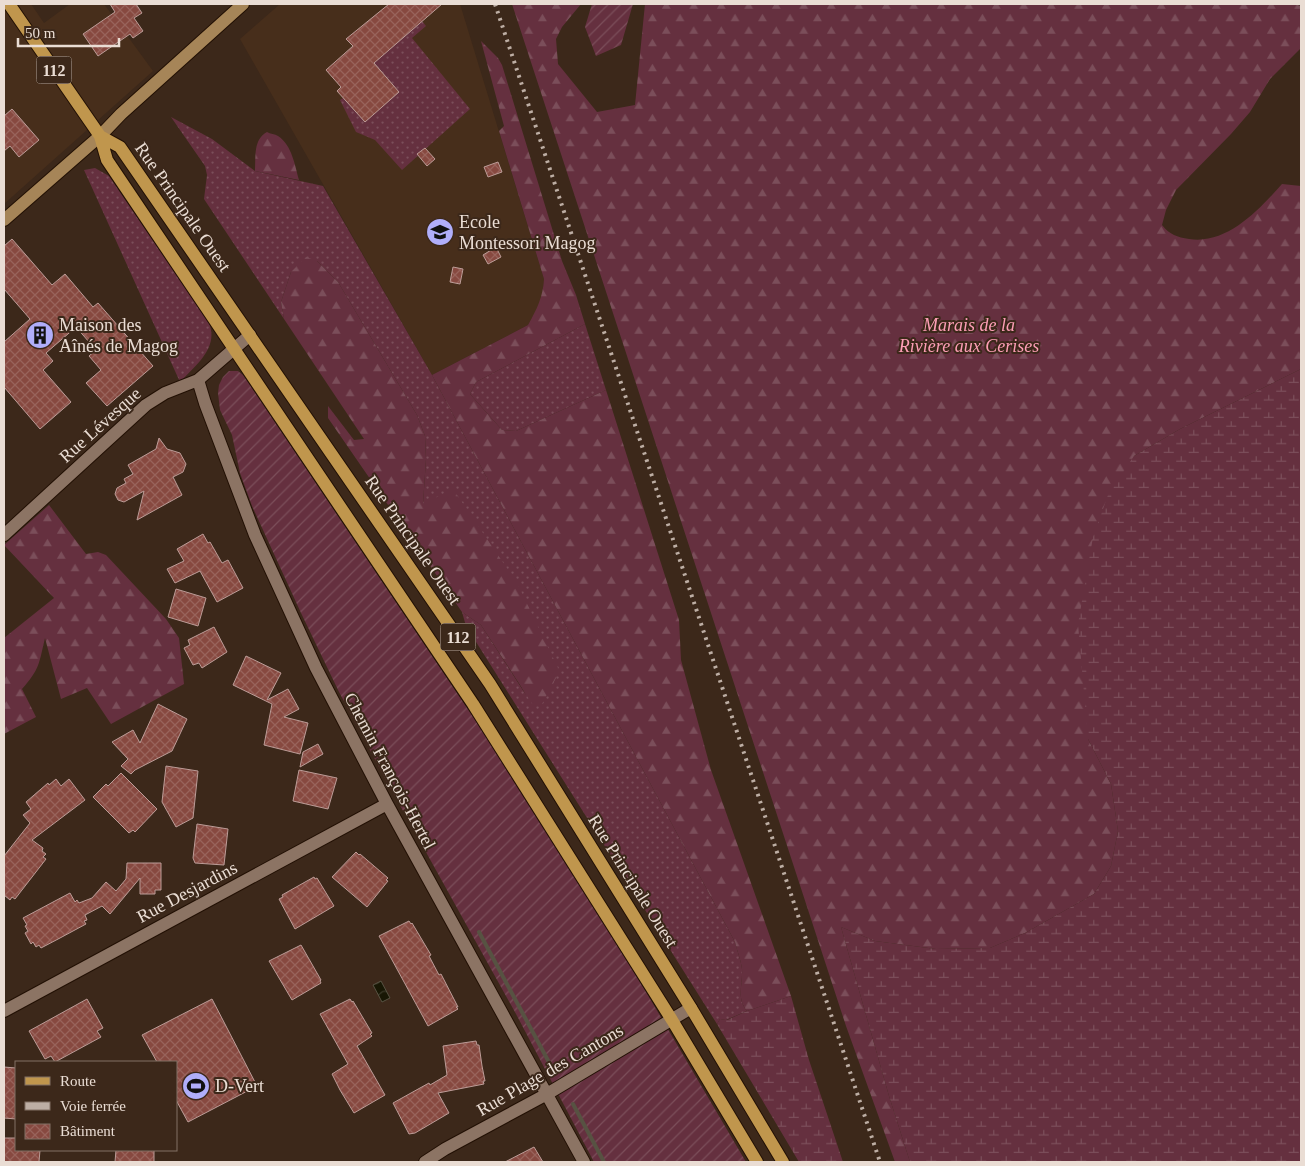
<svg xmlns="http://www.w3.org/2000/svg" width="1305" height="1166" viewBox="0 0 1305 1166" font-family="'Times New Roman',serif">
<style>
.built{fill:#472e1b}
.grass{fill:url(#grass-dots)}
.forest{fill:url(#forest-firs)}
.wetland{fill:url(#wetland-marsh)}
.garden{fill:url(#garden-furrows)}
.water{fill:url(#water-waves);stroke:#575242}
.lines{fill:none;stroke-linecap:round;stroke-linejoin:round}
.stream{stroke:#575242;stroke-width:4}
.building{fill:url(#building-cross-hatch);stroke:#bc9c97}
.street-casing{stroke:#221004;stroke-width:14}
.secondary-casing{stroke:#221004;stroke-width:14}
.primary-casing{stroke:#221004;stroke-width:14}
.street{stroke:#8c7464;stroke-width:12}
.secondary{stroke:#a68558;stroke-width:12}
.primary{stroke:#c0964d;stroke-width:12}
.rail{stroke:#bdaea4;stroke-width:4;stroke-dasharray:2.5 5;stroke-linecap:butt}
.labels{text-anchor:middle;stroke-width:4;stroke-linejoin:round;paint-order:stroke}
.shield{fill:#3c281a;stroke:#b6a79c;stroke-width:1}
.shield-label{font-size:16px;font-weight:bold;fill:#eaddd4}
.street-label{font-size:18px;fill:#eaddd4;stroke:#3c281a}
.poi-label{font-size:18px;fill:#eaddd4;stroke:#3c281a;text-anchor:start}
.park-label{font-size:18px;font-style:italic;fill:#fd9eb6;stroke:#3c281a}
</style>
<defs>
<pattern id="grass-dots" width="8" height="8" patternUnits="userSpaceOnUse" patternTransform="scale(1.25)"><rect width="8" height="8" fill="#65303f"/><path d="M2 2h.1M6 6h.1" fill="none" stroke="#7b4e5a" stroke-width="1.8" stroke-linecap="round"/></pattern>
<pattern id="forest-firs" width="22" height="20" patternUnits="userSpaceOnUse" patternTransform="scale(1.25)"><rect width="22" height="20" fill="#65303f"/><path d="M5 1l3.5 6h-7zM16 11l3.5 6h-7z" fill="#7b4e5a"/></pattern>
<pattern id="wetland-marsh" width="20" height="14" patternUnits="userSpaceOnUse" patternTransform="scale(1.25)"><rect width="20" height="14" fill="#65303f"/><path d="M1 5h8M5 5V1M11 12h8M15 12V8" fill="none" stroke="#7b4e5a"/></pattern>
<pattern id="garden-furrows" width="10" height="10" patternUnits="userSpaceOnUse" patternTransform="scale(1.25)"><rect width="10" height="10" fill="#65303f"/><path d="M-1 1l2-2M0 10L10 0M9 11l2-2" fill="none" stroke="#7b4e5a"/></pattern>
<pattern id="water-waves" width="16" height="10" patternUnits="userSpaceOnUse" patternTransform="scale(1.25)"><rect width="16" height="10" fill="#181704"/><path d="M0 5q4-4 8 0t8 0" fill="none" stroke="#3a3828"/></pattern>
<pattern id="building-cross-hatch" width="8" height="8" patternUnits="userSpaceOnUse" patternTransform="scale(1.25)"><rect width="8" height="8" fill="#874940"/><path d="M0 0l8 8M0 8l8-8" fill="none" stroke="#98635b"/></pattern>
</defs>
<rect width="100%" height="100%" fill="#3c281a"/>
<path class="built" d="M4 4H31L44 23 70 4H104L153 71 4 204Z
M280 4H460L544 279 543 294 537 310 528 325 432 375 240 39Z"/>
<path class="grass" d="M422 21 426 26 412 38 470 109 402 170 375 140 356 132 340 100 343 98 365 122 399 92 374 63Z
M171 117 212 139 255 171 323 186 432 375 735 942C737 951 741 960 742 969 743 985 736 998 747 1011L726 1020 720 1019 717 1024 466 626 462 612 481 625 526 695 423 504 426 459 425 436 417 415 338 282 317 261 291 272 281 302 284 319 204 199 207 175 205 166Z
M95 168 109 176 209 323C219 348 196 365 180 382L84 170Z
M585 324 606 390 516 431 502 430 470 394 476 382Z"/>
<path class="forest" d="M512 4H581L562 27 556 39 558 64 597 112 635 105 645 4H1294L1301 6V48L1270 79 1250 112 1231 134 1176 190 1166 210 1162 225C1170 235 1177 237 1189 239 1227 245 1259 210 1282 184L1301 186V369L1180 429 1134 456 1088 739 1111 784 1118 831 1111 866 1094 894 1025 933 990 948 936 949 875 941 841 927 889 1096 910 1162H895L846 1026Z
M481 41 498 58 502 65 562 261 576 295 585 324 476 382 470 394 502 430 516 431 606 390 679 620 681 660 711 770 791 996 747 1011C736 998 743 985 742 969 741 960 737 951 735 942L432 375 528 325C537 309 543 297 544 279L499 131 504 126Z
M267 132C270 134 275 134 278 136 292 145 295 166 299 180L255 171C256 156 253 140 267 132Z
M306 257 317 261 338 282 417 415 425 436 426 459 423 504 453 489 517 583 558 668 556 678 542 704 533 705 481 625 462 612 328 418V406L354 440 364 439 284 319 281 302 291 272Z
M49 505 86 554 98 552 106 555 166 619 179 638 184 684 111 724 87 688 61 699 45 638C39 663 40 669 22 689L36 717 4 734V638L54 598 4 545Z"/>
<path class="wetland" d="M1301 369V1162H910L889 1096 841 927 875 941 936 949 990 948 1025 933 1094 894 1111 866 1118 831 1111 784 1088 739 1078 624 1093 537 1108 495 1134 456 1180 429Z
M791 996 809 1060 843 1162H799L717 1024 720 1019 727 1020 747 1011Z"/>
<path class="garden" d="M592 4H633L621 45 596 56 585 27Z
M229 371H238L243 375 533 806 649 997 746 1162H594L516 1014 387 782 339 692 301 613 252 506 240 473 232 435 220 410 218 393 219 385 223 377Z"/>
<path class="water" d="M381 981 390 998 382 1002 373 985Z"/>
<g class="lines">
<path class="stream" d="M479 932 551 1066
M573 1104 604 1162"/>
</g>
<path class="building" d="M110 4H136L142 13 134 18 143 31 133 38 130 34 98 56 83 34 115 12Z
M389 4H442L374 63 399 92 365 122 337 91 341 87 326 70 353 46 346 39Z
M12 109 39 140 19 157 10 146 4 151V116Z
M425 148 435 159 427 166 417 154Z
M498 162 502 172 488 177 484 167Z
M12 239 52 285 65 274 93 307 98 303 153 366 107 406 86 383 101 370 89 356 96 350 76 327 46 353 53 361 43 370 71 402 40 429 4 387V342L30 319 4 289V246Z
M496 247 501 257 488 264 483 255Z
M453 267 463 269 460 284 450 282Z
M159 438 167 449 180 453 186 464 183 472 173 477 182 495 137 520 144 491 124 502 118 500 115 494 117 488 126 483 124 479 133 474 128 465 156 449Z
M203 534 208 543 210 542 222 563 228 560 243 588 217 602 200 571 175 583 167 569 184 561 177 549Z
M176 589 206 598 198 626 168 617Z
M214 627 227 652 202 668 199 663 193 665 184 648 190 645 188 640Z
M246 656 281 673 267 700 288 689 299 709 284 717 308 723 300 754 264 745 272 704 233 685Z
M158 704 187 719 172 751 135 770 131 774 121 766 128 759 112 742 133 730 140 743Z
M318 744 323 754 300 767 303 752Z
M166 766 198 771 193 818 176 827 162 802Z
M299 770 337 778 328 809 293 801Z
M121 773 157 809 135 832 133 830 129 833 93 797 106 784 108 786Z
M56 779 61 786 69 779 85 800 32 840 43 848 42 851 46 854 43 857 46 859 15 899 12 897 10 900 4 895V856L30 823 23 815 31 809 26 802 48 783 49 785Z
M197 824 228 829 224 865 195 863 193 858Z
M356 852 359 855 360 854 388 878 386 880 388 881 367 907 332 877Z
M127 863H161V890H155V894H140V878L110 914 102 906 85 915 87 920 84 921 86 924 60 938 41 948 39 945 36 947 33 942 31 944 25 933 28 931 25 926 27 925 23 918 70 893 75 902 77 900 79 903 92 898 106 882 116 891 126 879Z
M314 877 315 879 317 878 334 906 295 929 279 899 283 897 282 895Z
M409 921 411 924 412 923 431 955 429 956 439 975 441 974 458 1007H456L458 1009 428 1026 379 936Z
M301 945 321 980 320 981 321 983 292 1000 269 961Z
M87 999 103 1028 97 1031 101 1037 55 1062 51 1056 45 1059 29 1031Z
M212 999 257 1086 188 1122 176 1100V1062H157L142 1035Z
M350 999 352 1002 353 1001 372 1033 370 1034 372 1036 357 1046 385 1095 354 1113 340 1090 332 1074 348 1064 320 1014Z
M476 1041 477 1045H479L482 1066 485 1081H483L484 1084 438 1093 449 1113 415 1133 409 1134 393 1103 429 1083 430 1085 447 1075 443 1046Z
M4 1067 16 1068V1119L4 1118Z
M4 1138H16V1150H40L39 1162H4Z
M534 1147 543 1162H505Z
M116 1150H154V1162H115Z"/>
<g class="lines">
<g class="street-casing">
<path id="street" d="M198 380 205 403 255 535 316 668 387 804 584 1162
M4 535 146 405 165 393 198 380 250 335
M4 1011 387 804
M425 1162 445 1149 547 1094 691 1008"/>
</g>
<g class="secondary-casing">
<path id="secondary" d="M4 220 100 136 121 114 243 4"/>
</g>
<g class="primary-casing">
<path id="primary" d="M9 4 100 136 107 160 473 704 672 1020 757 1162
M100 136 120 147 490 684 691 1008 783 1162"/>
</g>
<use href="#street" class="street"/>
<use href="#secondary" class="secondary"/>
<use href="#primary" class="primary"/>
<path class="rail" d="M495 4 880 1162"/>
</g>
<defs>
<g id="school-disc" transform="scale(1.4375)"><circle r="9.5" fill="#b0aefa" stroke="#3c281a"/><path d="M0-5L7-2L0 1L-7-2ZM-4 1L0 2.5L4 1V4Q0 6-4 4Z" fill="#111"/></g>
<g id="building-disc" transform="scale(1.4375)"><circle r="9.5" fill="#b0aefa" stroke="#3c281a"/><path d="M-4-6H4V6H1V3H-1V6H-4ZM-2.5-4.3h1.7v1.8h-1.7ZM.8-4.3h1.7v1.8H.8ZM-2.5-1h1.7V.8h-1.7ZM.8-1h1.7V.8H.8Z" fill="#111"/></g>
<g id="stadium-disc" transform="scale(1.4375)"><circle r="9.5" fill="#b0aefa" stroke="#3c281a"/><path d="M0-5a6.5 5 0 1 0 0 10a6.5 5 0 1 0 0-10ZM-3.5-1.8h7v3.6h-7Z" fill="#111"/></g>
</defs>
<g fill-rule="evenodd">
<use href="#school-disc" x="440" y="232"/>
<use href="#building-disc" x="40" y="335"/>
<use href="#stadium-disc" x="196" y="1086"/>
</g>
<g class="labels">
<g class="shield">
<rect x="36.5" y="56.5" width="35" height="27" rx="4"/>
<rect x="440.5" y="623.5" width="35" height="27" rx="4"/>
</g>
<g class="shield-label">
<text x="54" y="76">112</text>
<text x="458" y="643">112</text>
</g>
<g class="street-label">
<text transform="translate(183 207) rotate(55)" y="6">Rue Principale Ouest</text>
<text transform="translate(100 425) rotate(-42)" y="6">Rue Lévesque</text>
<text transform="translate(413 540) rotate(55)" y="6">Rue Principale Ouest</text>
<text transform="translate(390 771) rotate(62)" y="6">Chemin François-Hertel</text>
<text transform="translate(633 881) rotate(58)" y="6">Rue Principale Ouest</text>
<text transform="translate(187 892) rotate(-28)" y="6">Rue Desjardins</text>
<text transform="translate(550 1070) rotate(-30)" y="6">Rue Plage des Cantons</text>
</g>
<g class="poi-label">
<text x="459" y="228">Ecole<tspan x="459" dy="21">Montessori Magog</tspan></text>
<text x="59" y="331">Maison des<tspan x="59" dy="21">Aînés de Magog</tspan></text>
<text x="215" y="1092">D-Vert</text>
</g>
<g class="park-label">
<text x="969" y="331">Marais de la<tspan x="969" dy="21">Rivière aux Cerises</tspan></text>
</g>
</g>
<rect width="1305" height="1166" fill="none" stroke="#eaddd4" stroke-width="10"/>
<rect x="15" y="1061" width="162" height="90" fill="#3c281a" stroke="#827064"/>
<rect x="25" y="1077" width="25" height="8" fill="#c0964d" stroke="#827064"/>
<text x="60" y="1086" font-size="15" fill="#eaddd4">Route</text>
<rect x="25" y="1102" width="25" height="8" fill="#bdaea4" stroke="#827064"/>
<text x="60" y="1111" font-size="15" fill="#eaddd4">Voie ferrée</text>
<rect x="25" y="1124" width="25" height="15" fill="url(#building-cross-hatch)" stroke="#827064"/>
<text x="60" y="1136" font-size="15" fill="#eaddd4">Bâtiment</text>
<path d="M18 38v8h101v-8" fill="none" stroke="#eaddd4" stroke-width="2.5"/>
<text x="25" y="38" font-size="15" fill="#eaddd4" stroke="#3c281a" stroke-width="4" paint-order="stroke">50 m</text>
</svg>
